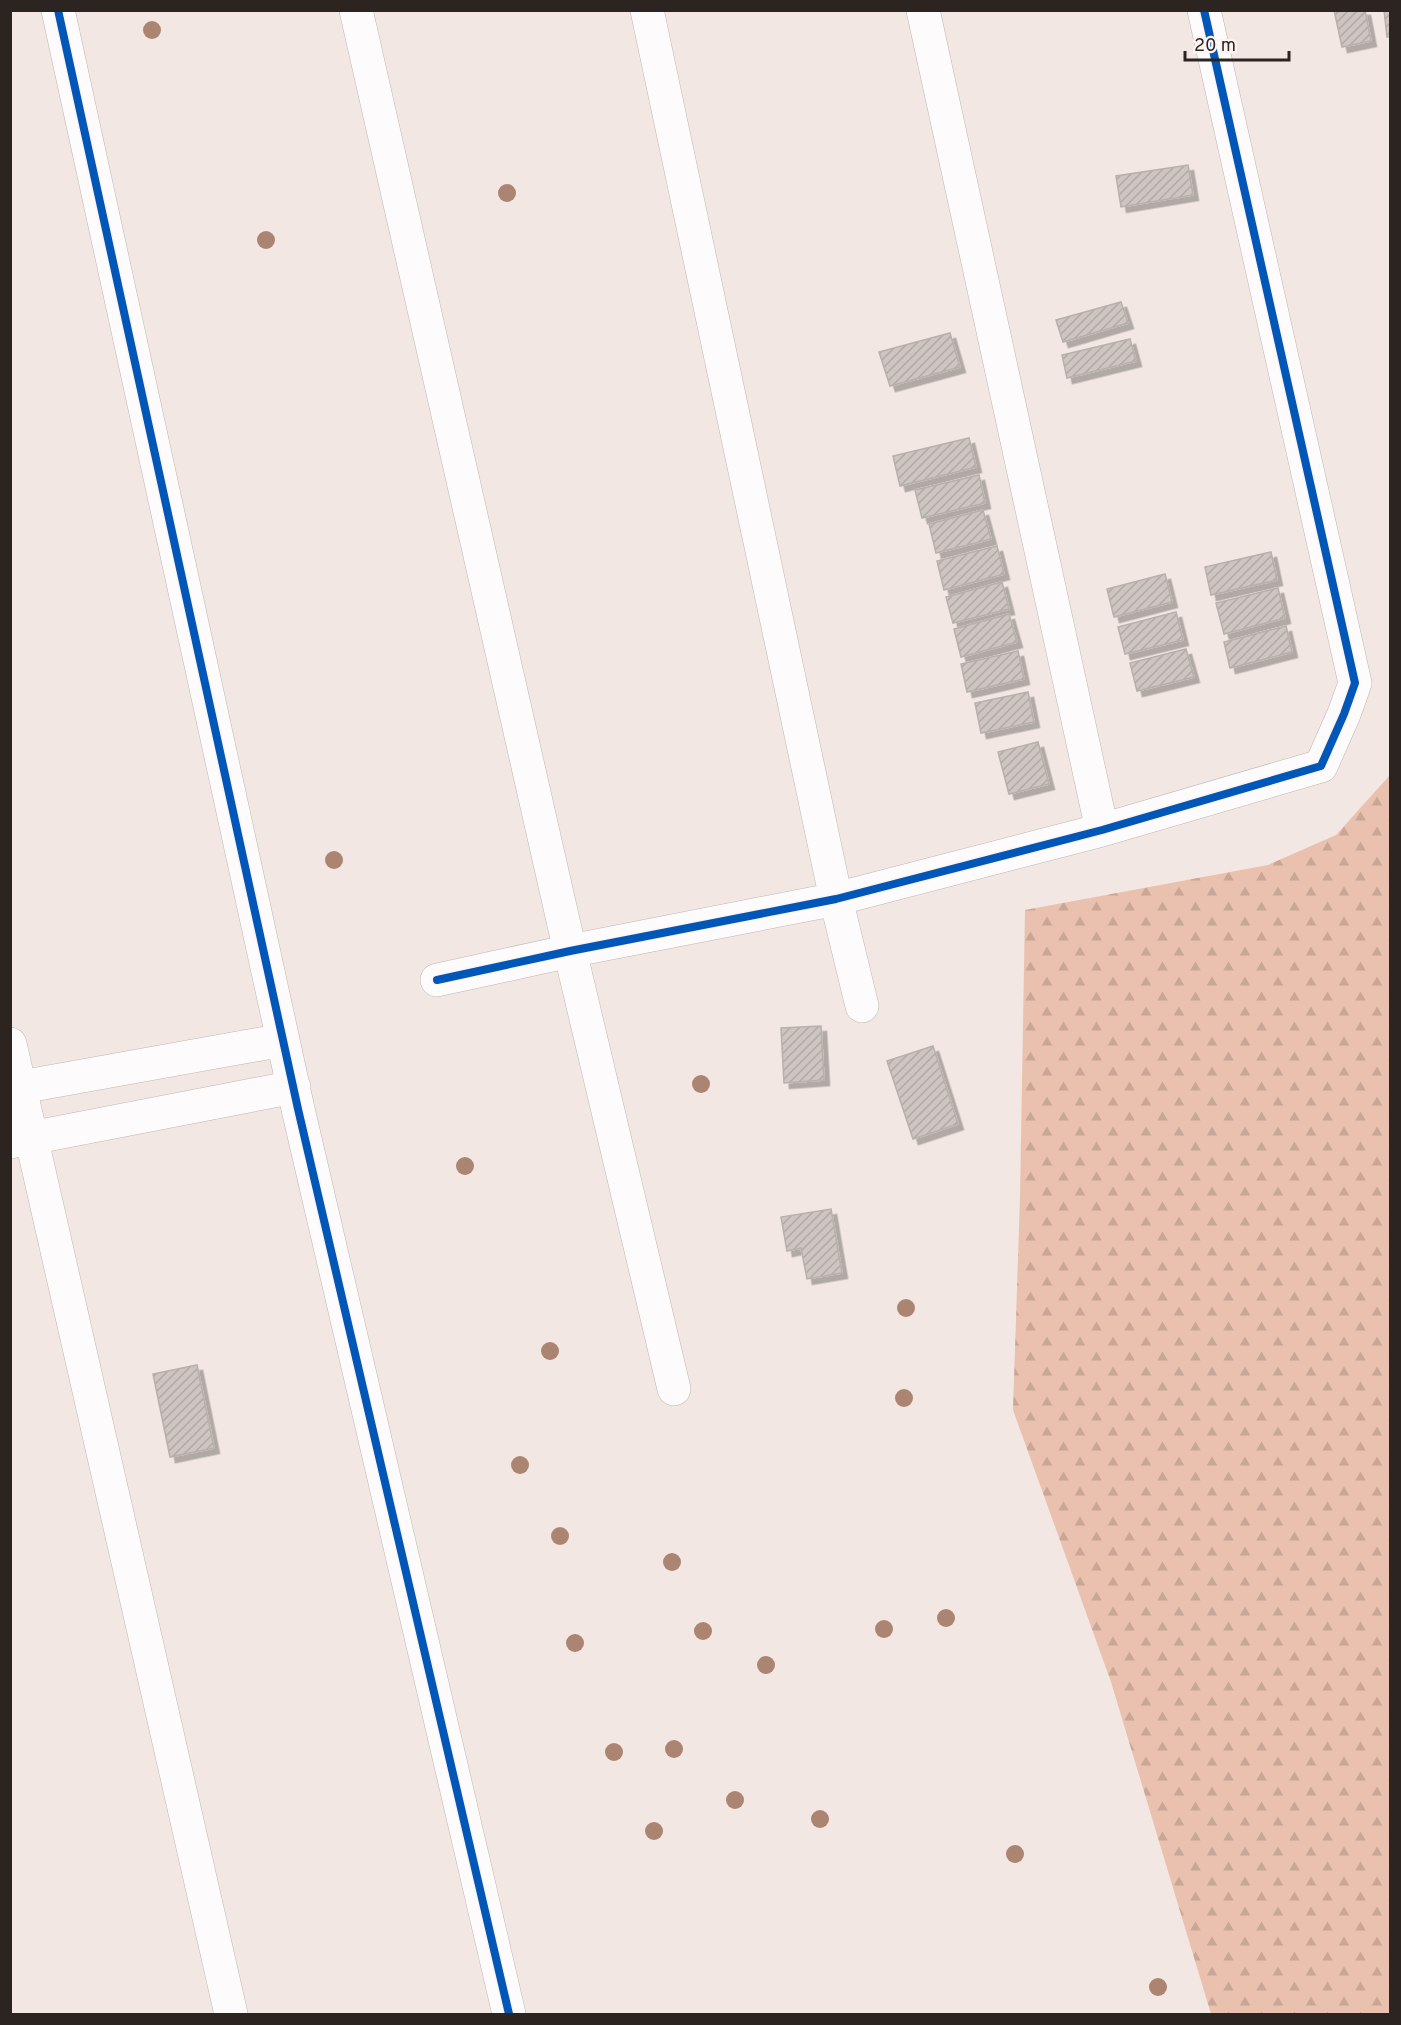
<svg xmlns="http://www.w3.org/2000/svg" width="1401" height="2025" viewBox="0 0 1401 2025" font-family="Overpass,sans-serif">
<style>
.forest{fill:url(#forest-firs)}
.building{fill:url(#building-hatch);stroke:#b8b0ac;stroke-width:1.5;filter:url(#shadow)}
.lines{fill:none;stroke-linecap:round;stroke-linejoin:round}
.minor-casing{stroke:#bfb7b3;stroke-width:34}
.minor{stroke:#fdfbfb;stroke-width:33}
.cycleway-casing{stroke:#fdf4f1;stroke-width:11}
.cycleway{stroke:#0057b8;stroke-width:8}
.tree{fill:#ab8571}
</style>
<defs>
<pattern id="forest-firs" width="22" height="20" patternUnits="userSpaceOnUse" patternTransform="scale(1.5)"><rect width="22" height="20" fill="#eac1ae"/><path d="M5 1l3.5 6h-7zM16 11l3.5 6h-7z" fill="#c9a695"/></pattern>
<pattern id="building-hatch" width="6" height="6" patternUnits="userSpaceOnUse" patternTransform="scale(1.5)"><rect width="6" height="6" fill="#cec5c2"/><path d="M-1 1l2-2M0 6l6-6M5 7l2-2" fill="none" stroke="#b1a9a6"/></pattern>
<filter id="shadow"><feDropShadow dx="5.5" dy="5.5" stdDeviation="0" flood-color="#0004"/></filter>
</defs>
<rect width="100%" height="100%" fill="#f2e7e2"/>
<path class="forest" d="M1390 775V2014H1211L1111 1682 1013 1410 1020 1197 1025 910 1268 865 1336 835Z"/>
<path class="building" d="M1334 10H1365L1371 41 1342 47Z
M1384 10H1390V37H1387Z
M1188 165 1193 195 1121 207 1116 176Z
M1121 302 1128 323 1063 342 1056 320Z
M950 333 960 367 890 386 879 352Z
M1130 339 1136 361 1067 378 1062 355Z
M969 438 976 467 900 486 893 456Z
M979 475 985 503 922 518 915 490Z
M983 510 991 539 936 553 929 524Z
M997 546 1004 574 944 590 937 561Z
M1271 552 1277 580 1211 595 1205 567Z
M1165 574 1172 602 1114 617 1107 589Z
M1002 582 1009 609 953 623 946 597Z
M1278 588 1285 618 1224 634 1216 603Z
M1176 612 1183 640 1125 654 1118 627Z
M1009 614 1017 642 961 657 954 629Z
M1286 626 1292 652 1230 668 1224 642Z
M1186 649 1194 677 1137 691 1130 663Z
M1018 651 1024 679 967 692 961 664Z
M1028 692 1034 722 981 733 975 703Z
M1038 742 1049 784 1009 794 998 752Z
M821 1026 824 1080 784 1083 781 1028Z
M933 1046 958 1124 913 1139 887 1061Z
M831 1209 842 1273 807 1279 801 1248 787 1251 781 1217Z
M197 1365 214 1448 170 1457 153 1374Z"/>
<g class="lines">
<g class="minor-casing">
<path id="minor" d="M58 10 298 1109 509 2014
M356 10 570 951 674 1389
M647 10 836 899 862 1006
M923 10 1102 830
M437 980 570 951 836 899 1102 830 1321 766 1344 714 1355 683 1204 10
M10 1044 231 2014
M10 1089 283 1040
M10 1142 294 1087"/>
</g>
<use href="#minor" class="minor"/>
<g class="cycleway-casing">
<path id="cycleway" d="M58 10 298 1109 509 2014
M437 980 570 951 836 899 1102 830 1321 766 1344 714 1355 683 1204 10"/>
</g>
<use href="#cycleway" class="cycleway"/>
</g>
<g class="tree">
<circle cx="152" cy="30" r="9"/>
<circle cx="507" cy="193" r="9"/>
<circle cx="266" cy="240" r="9"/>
<circle cx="334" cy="860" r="9"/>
<circle cx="701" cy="1084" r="9"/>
<circle cx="465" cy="1166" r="9"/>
<circle cx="906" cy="1308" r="9"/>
<circle cx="550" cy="1351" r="9"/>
<circle cx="904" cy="1398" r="9"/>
<circle cx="520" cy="1465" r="9"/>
<circle cx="560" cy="1536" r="9"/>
<circle cx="672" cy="1562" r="9"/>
<circle cx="946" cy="1618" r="9"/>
<circle cx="884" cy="1629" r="9"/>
<circle cx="703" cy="1631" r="9"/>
<circle cx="575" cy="1643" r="9"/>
<circle cx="766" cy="1665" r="9"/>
<circle cx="674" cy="1749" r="9"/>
<circle cx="614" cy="1752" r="9"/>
<circle cx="735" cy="1800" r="9"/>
<circle cx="820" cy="1819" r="9"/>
<circle cx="654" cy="1831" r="9"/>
<circle cx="1015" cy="1854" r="9"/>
<circle cx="1158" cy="1987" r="9"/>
</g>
<rect width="1401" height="2025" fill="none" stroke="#2c2421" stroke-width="24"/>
<path d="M1185 51v9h104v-9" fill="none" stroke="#2c2421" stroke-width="3"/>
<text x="1194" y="51" font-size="18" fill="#2c2421" stroke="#fdf4f1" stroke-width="4.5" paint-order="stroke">20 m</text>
</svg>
